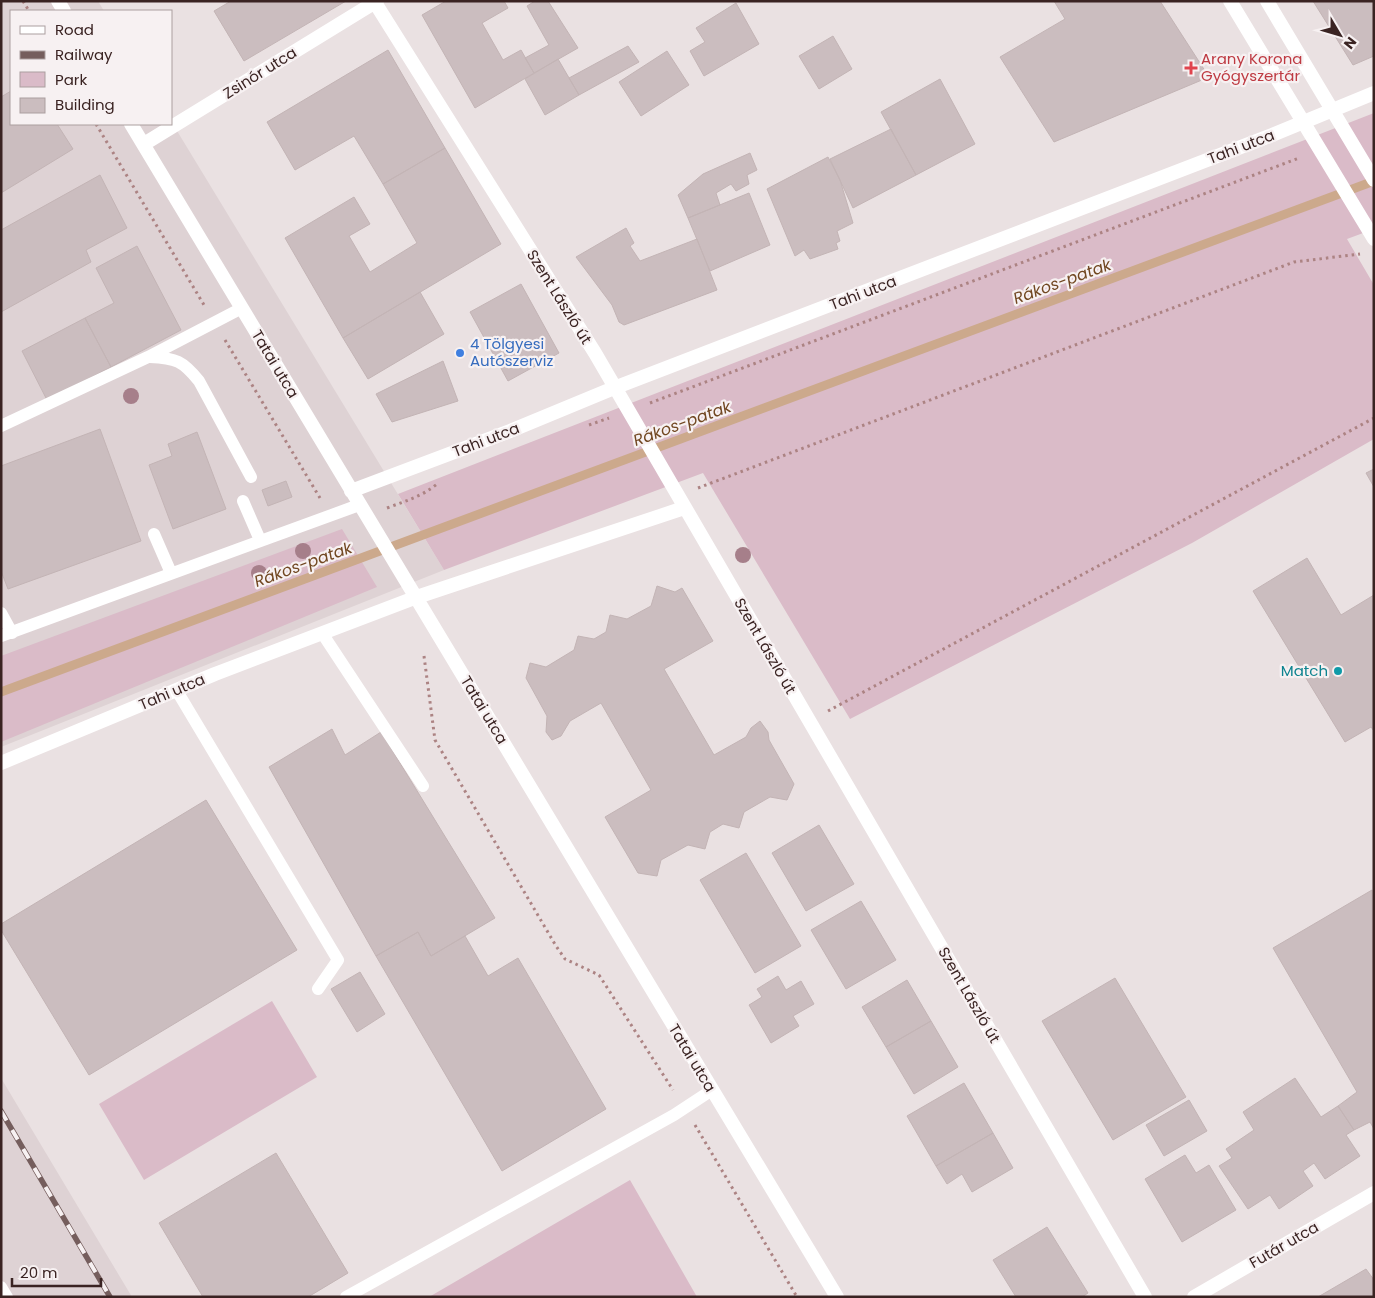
<svg xmlns="http://www.w3.org/2000/svg" width="1375" height="1298" viewBox="0 0 1375 1298" font-family="Poppins,sans-serif">
<style>
.built{fill:#ded2d4}
.green{fill:#dabbc8}
.lines{fill:none;stroke-linecap:round;stroke-linejoin:round}
.stream{stroke:#cca98c;stroke-width:9}
.building{fill:#cbbdbf;stroke:#c3b4b5}
.path{stroke:#ac8383;stroke-width:3;stroke-dasharray:2.5 4;stroke-linecap:butt}
.service{stroke:#fff;stroke-width:12}
.minor{stroke:#fff;stroke-width:14}
.tertiary{stroke:#fff;stroke-width:14}
.rail-casing{stroke:#755e5d;stroke-width:5.5}
.rail{stroke:#f7f1f2;stroke-width:4;stroke-dasharray:11;stroke-linecap:butt}
.tree{fill:#a67f8a}
.health-dot{fill:#e0444e;stroke:#f7f1f2;stroke-width:2}
.shop-dot{fill:#3f7fe0;stroke:#f7f1f2;stroke-width:2}
.culture-dot{fill:#0f9aa8;stroke:#f7f1f2;stroke-width:2}
.labels{text-anchor:middle;stroke-width:4.5;stroke-linejoin:round;paint-order:stroke}
.health-label{font-size:15px;fill:#be3a42;stroke:#f7f1f2;text-anchor:start}
.street-label{font-size:15px;fill:#3a2322;stroke:#f7f1f2}
.shop-label{font-size:15px;fill:#366cbe;stroke:#f7f1f2;text-anchor:start}
.culture-label{font-size:15px;fill:#0d838f;stroke:#f7f1f2;text-anchor:end}
.water-label{font-size:16px;font-style:italic;fill:#714721;stroke:#f7f1f2}
</style>
<rect width="100%" height="100%" fill="#eae1e2"/>
<path class="built" d="M1 1H98L104 11H11V124H171V121L444 570 1 747Z
M1 1078 132 1297H1Z"/>
<path class="green" d="M1374 113V229L1347 239 1374 285V439L1192 543 850 719 703 473 444 570 398 494Z
M342 529 377 587 1 742V656Z
M272 1001 317 1077 144 1180 99 1104Z
M630 1180 697 1297H429Z"/>
<g class="lines">
<path class="stream" d="M1 692 1374 181"/>
</g>
<path class="building" d="M231 1H346L244 61 214 11Z
M446 1H504L508 8 482 23 503 60 521 50 534 73 475 108 422 15Z
M535 1H548L578 48 534 73 525 58 549 45 527 6Z
M1054 1H1160L1209 77 1054 142 1000 57 1065 19Z
M1313 1H1374V56L1353 65Z
M736 3 759 44 704 76 690 51 705 42 696 28Z
M833 36 852 69 819 89 799 56Z
M628 46 639 62 579 95 569 78Z
M388 50 445 148 383 184 354 136 295 170 267 122Z
M667 51 689 85 641 116 619 82Z
M558 59 579 95 545 115 525 79Z
M940 79 975 144 916 175 881 112Z
M11 91V124H57L73 149 1 193V97Z
M891 129 916 175 853 208 830 159Z
M445 148 501 244 343 338 285 238 354 197 370 224 349 236 370 272 417 243 383 184Z
M750 153 757 170 747 175 749 184 736 191 731 184 716 193 720 205 688 218 678 195 703 174Z
M828 157 840 180 853 223 837 231 840 241 836 243 838 249 810 259 804 250 795 256 767 189Z
M100 175 127 228 86 250 91 262 1 312V230Z
M749 193 770 245 710 271 688 218Z
M626 228 634 243 630 246 640 261 697 239 717 290 624 325 619 322 612 305 576 257Z
M137 246 181 330 111 367 85 318 114 303 96 268Z
M521 284 559 353 508 381 470 312Z
M420 292 444 334 368 379 343 338Z
M85 318 111 367 47 400 22 351Z
M443 361 458 401 392 422 376 394Z
M100 429 141 541 8 589 1 571V466Z
M197 432 226 509 173 529 149 465 172 456 168 444Z
M1374 469V487L1366 473Z
M286 481 292 497 268 506 262 490Z
M1307 558 1341 615 1374 595V731L1371 727 1345 742 1253 591Z
M657 586 675 592 682 588 713 641 664 669 714 755 746 737 751 728 760 721 768 732 769 740 794 784 787 800 770 797 744 812 739 828 723 824 710 832 705 849 688 845 661 860 657 876 638 873 605 817 651 790 601 703 570 721 561 736 552 740 546 732 547 716 526 678 530 663 546 667 574 650 578 636 594 639 606 632 610 615 627 619 651 606Z
M332 729 345 755 381 732 495 918 431 956 418 932 376 956 269 767Z
M206 800 297 950 89 1075 1 930V924Z
M819 825 854 884 806 911 772 853Z
M746 853 801 946 755 973 700 880Z
M1372 890 1374 1129 1370 1122 1354 1130 1338 1106 1357 1092 1273 948Z
M861 901 896 960 846 989 811 930Z
M418 932 431 956 465 936 488 976 518 958 606 1109 502 1171 376 956Z
M360 972 385 1014 357 1032 331 989Z
M778 976 786 990 801 981 814 1004 793 1016 799 1026 771 1043 749 1005 762 997 757 989Z
M1115 978 1186 1097 1113 1140 1042 1021Z
M907 980 931 1021 886 1047 862 1007Z
M931 1021 958 1067 914 1094 886 1047Z
M1295 1078 1321 1117 1338 1106 1354 1130 1346 1135 1360 1156 1325 1179 1314 1163 1303 1171 1313 1186 1279 1209 1270 1195 1248 1209 1219 1166 1232 1158 1226 1149 1254 1130 1243 1112Z
M964 1083 993 1133 936 1166 907 1116Z
M1189 1100 1207 1131 1164 1156 1146 1125Z
M993 1133 1013 1168 972 1192 962 1174 947 1184 936 1166Z
M276 1153 348 1273 308 1297H203L159 1223Z
M1185 1155 1196 1173 1209 1165 1236 1210 1182 1242 1145 1179Z
M1047 1227 1088 1293 1082 1297H1016L993 1260Z
M1366 1269 1374 1280V1297H1318Z"/>
<g class="lines">
<path class="path" d="M23 1 29 11
M96 124 204 305
M225 340 320 498
M650 403 1299 158
M589 425 609 418
M698 488 1294 262 1360 254
M387 508C405 501 421 497 437 484
M424 656 435 740 556 946 565 959 599 975 673 1090
M828 711 1374 418
M695 1125 797 1297"/>
<path class="service" d="M150 357C176 358 183 361 199 381L251 477
M1 426 148 357 242 308
M243 501 260 540
M154 534 171 573
M1 613 12 633
M322 633 423 786
M1 636 359 505
M177 691 338 960 318 989
M1 1287 7 1297
M346 1297 674 1115 712 1090"/>
<path class="minor" d="M58 1 64 11
M374 1 595 353 1145 1297
M131 124 837 1297
M144 144 377 1
M351 491 510 431 614 388 1272 135 1374 93
M1 763 215 674 417 597 684 508
M1194 1297 1374 1193"/>
<path class="tertiary" d="M1230 1 1374 239
M1267 1 1374 180"/>
<g class="rail-casing">
<path id="rail" d="M1 1111 110 1297"/>
</g>
<use href="#rail" class="rail"/>
</g>
<g class="tree">
<circle cx="131" cy="396" r="8"/>
<circle cx="303" cy="551" r="8"/>
<circle cx="743" cy="555" r="8"/>
<circle cx="259" cy="573" r="8"/>
</g>
<path class="health-dot" d="M1188.5 60.5h5v5h5v5h-5v5h-5v-5h-5v-5h5z"/>
<circle class="shop-dot" cx="460" cy="353" r="5"/>
<circle class="culture-dot" cx="1338" cy="671" r="5"/>
<g class="labels">
<g class="health-label">
<text x="1201" y="64">Arany Korona<tspan x="1201" dy="17">Gyógyszertár</tspan></text>
</g>
<g class="street-label">
<text transform="translate(260 73) rotate(-32)" y="5">Zsinór utca</text>
<text transform="translate(1241 147) rotate(-21)" y="5">Tahi utca</text>
<text transform="translate(863 293) rotate(-21)" y="5">Tahi utca</text>
<text transform="translate(559 297) rotate(58)" y="5">Szent László út</text>
<text transform="translate(275 364) rotate(59)" y="5">Tatai utca</text>
<text transform="translate(486 440) rotate(-21)" y="5">Tahi utca</text>
<text transform="translate(765 646) rotate(60)" y="5">Szent László út</text>
<text transform="translate(172 692) rotate(-23)" y="5">Tahi utca</text>
<text transform="translate(484 710) rotate(59)" y="5">Tatai utca</text>
<text transform="translate(969 995) rotate(60)" y="5">Szent László út</text>
<text transform="translate(692 1058) rotate(59)" y="5">Tatai utca</text>
<text transform="translate(1284 1245) rotate(-30)" y="5">Futár utca</text>
</g>
<g class="shop-label">
<text x="470" y="349">4 Tölgyesi<tspan x="470" dy="17">Autószerviz</tspan></text>
</g>
<g class="culture-label">
<text x="1328" y="676">Match</text>
</g>
<g class="water-label">
<text transform="translate(1062 281) rotate(-20)" y="6">Rákos-patak</text>
<text transform="translate(682 423) rotate(-20)" y="6">Rákos-patak</text>
<text transform="translate(303 564) rotate(-20)" y="6">Rákos-patak</text>
</g>
</g>
<rect width="1375" height="1298" fill="none" stroke="#3a2322" stroke-width="5"/>
<rect x="10" y="10" width="162" height="115" fill="#f7f1f2" stroke="#ab9f9f"/>
<rect x="20" y="26" width="25" height="8" fill="#ffffff" stroke="#ab9f9f"/>
<text x="55" y="35" font-size="15" fill="#3a2322">Road</text>
<rect x="20" y="51" width="25" height="8" fill="#755e5d" stroke="#ab9f9f"/>
<text x="55" y="60" font-size="15" fill="#3a2322">Railway</text>
<rect x="20" y="72" width="25" height="15" fill="#dabbc8" stroke="#ab9f9f"/>
<text x="55" y="85" font-size="15" fill="#3a2322">Park</text>
<rect x="20" y="98" width="25" height="15" fill="#cbbdbf" stroke="#ab9f9f"/>
<text x="55" y="110" font-size="15" fill="#3a2322">Building</text>
<g transform="translate(1340 35) rotate(128)" stroke="#f7f1f2" stroke-width="4" paint-order="stroke">
<path d="M0-4L9 19L0 12L-9 19Z" fill="#3a2322"/>
<text y="-8" font-size="14" font-weight="bold" text-anchor="middle" fill="#3a2322">N</text>
</g>
<path d="M12 1278v8h89v-8" fill="none" stroke="#3a2322" stroke-width="2.5"/>
<text x="20" y="1278" font-size="15" fill="#3a2322" stroke="#f7f1f2" stroke-width="4" paint-order="stroke">20 m</text>
</svg>
